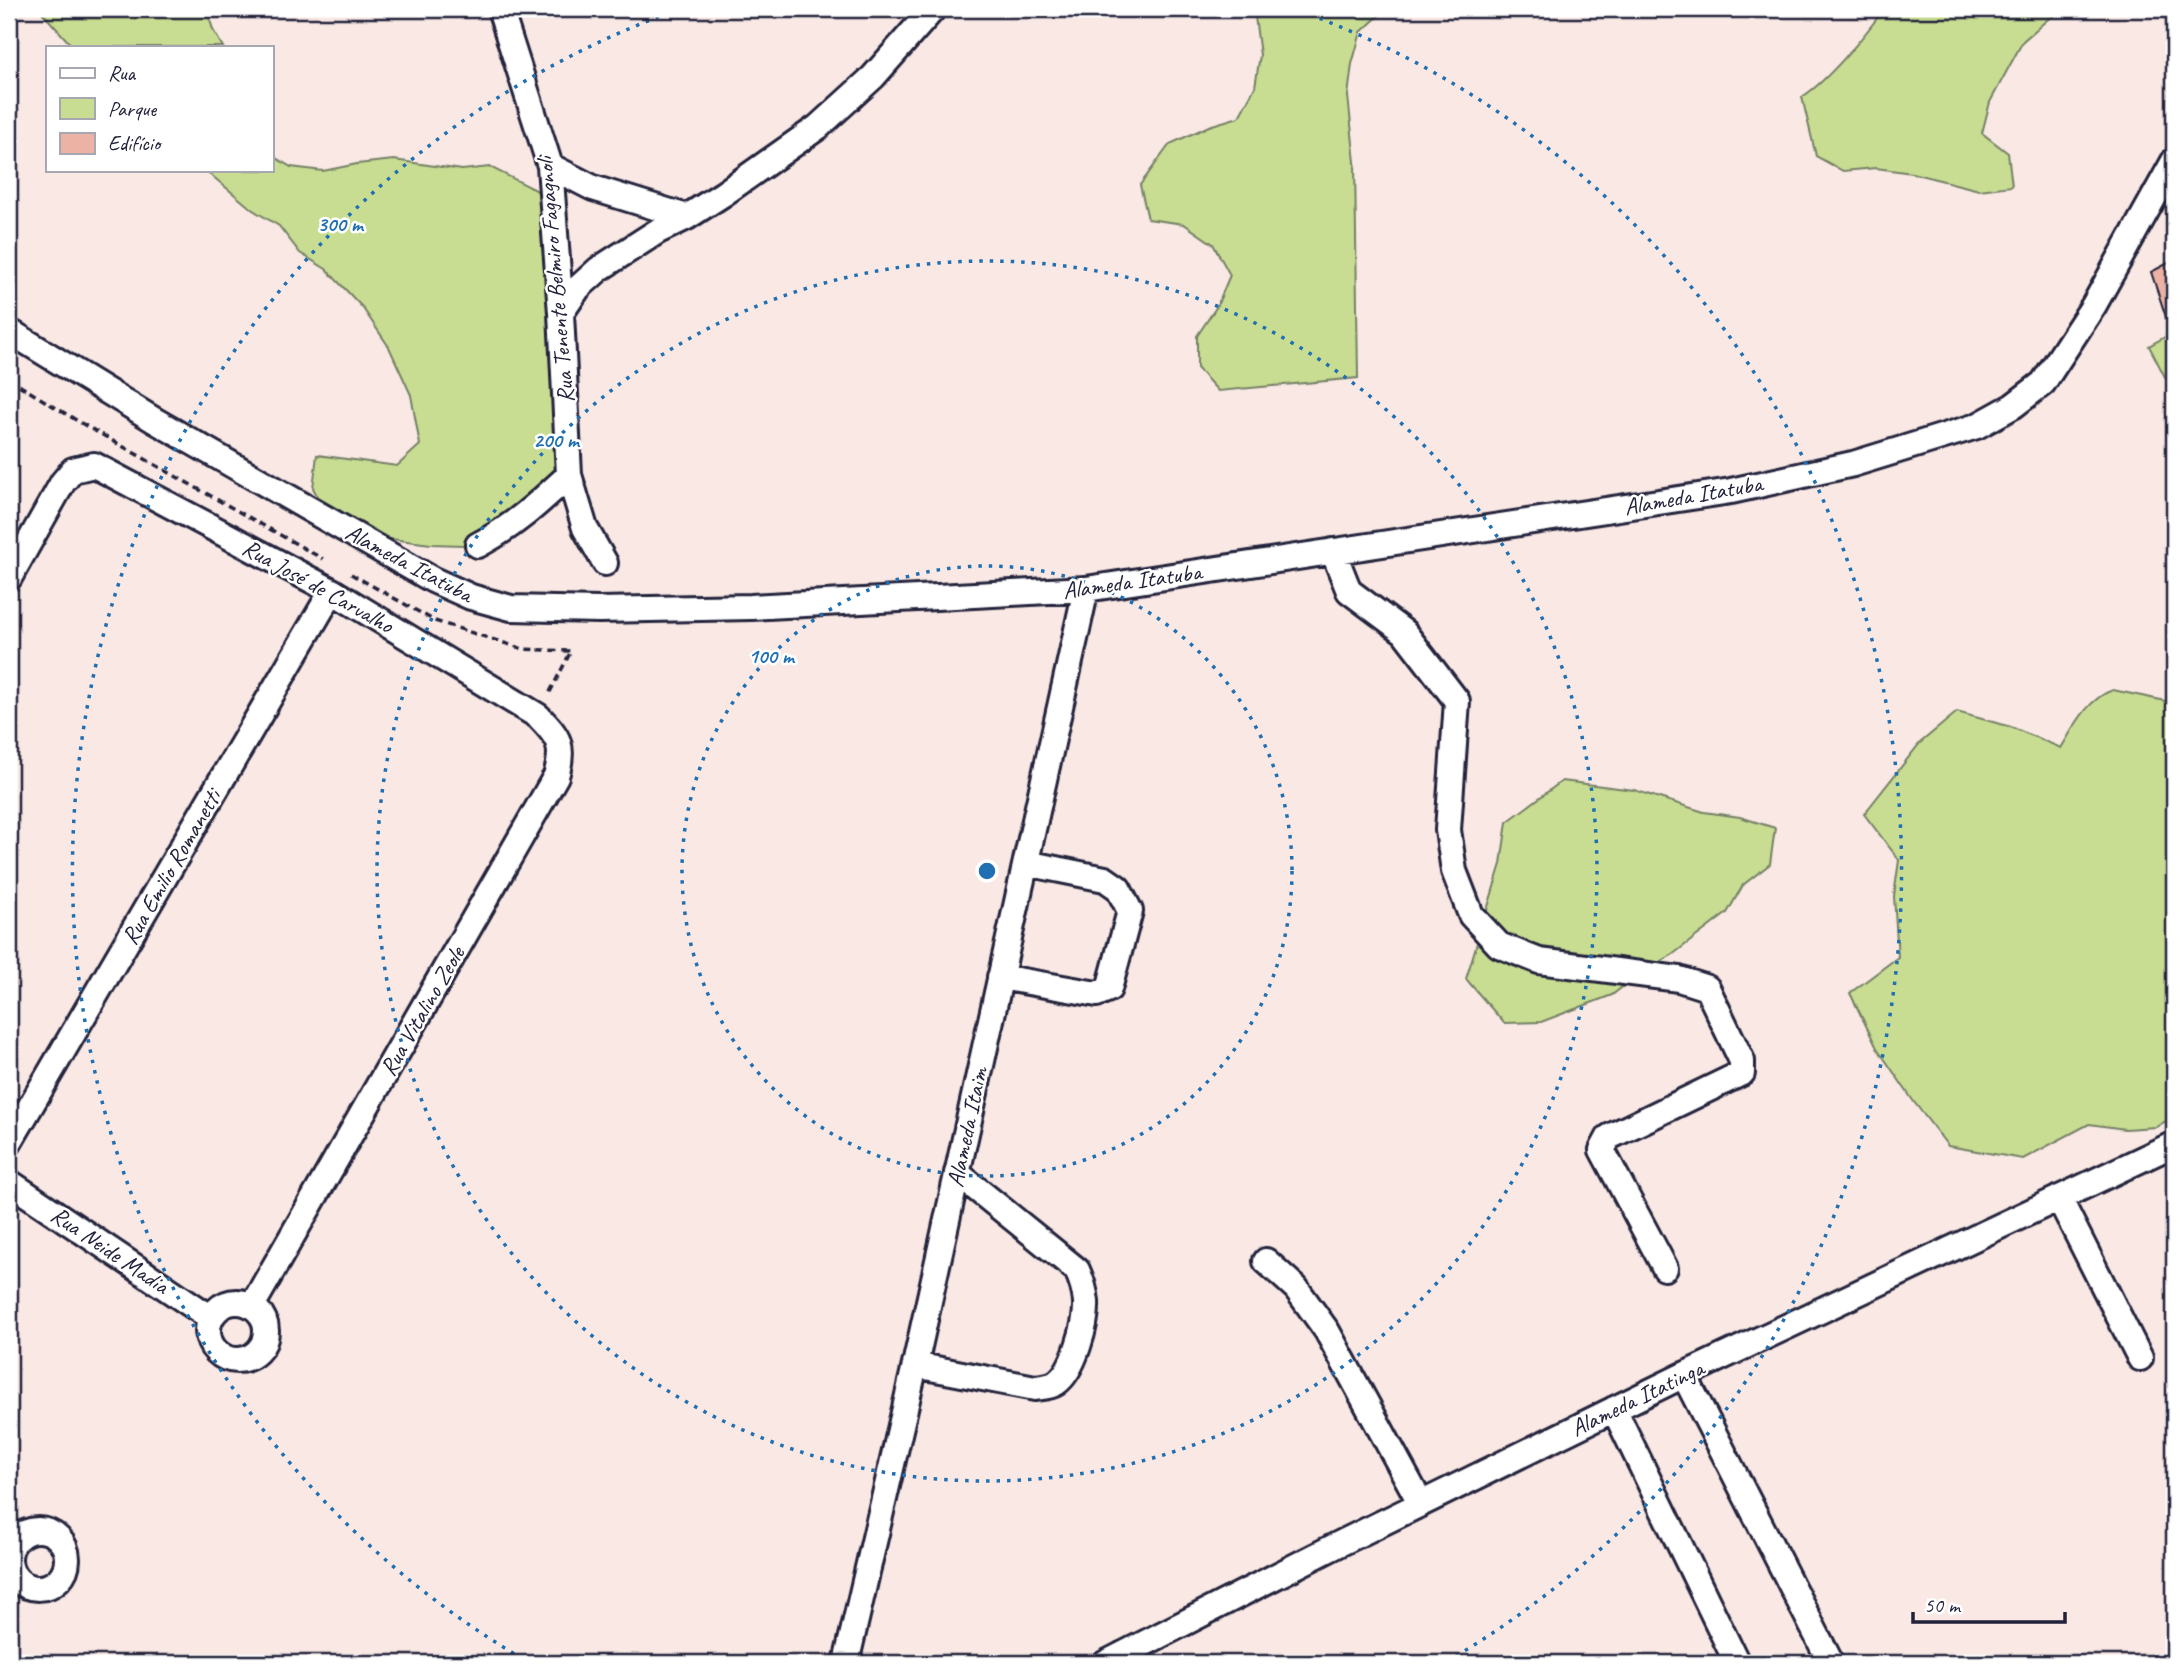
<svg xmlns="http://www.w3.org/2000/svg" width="2183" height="1672" viewBox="0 0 2183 1672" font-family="Caveat,sans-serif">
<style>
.green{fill:#c8dd92;stroke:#758066;stroke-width:2}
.building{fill:#ecb3a4;stroke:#22223b;stroke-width:2}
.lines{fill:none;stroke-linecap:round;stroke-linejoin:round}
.minor-casing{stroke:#22223b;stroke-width:30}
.path{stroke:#22223b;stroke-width:3.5;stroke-dasharray:7 5;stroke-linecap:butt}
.minor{stroke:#fff;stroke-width:24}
.ring{fill:none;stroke:#1f6fb2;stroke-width:3.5;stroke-dasharray:3.5 7}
.labels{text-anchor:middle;stroke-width:5;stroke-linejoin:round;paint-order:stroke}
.street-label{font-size:24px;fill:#22223b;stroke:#fff}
.centre{fill:#1f6fb2;stroke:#fff;stroke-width:3.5}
.ring-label{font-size:21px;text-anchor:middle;font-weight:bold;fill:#1f6fb2;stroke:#fff;stroke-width:5;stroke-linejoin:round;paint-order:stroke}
</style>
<rect width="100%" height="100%" fill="#f9e8e4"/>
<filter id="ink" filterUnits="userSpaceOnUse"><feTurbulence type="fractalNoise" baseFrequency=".0143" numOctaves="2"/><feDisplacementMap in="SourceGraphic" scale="14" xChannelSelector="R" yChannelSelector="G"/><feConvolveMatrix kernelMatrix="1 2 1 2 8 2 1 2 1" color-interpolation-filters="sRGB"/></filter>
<g filter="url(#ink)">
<path class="green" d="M39 9H207L213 30 223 47H73Z
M1254 9H1390L1384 11 1361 32 1352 64 1348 96 1355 162 1358 378 1218 391 1197 368V336L1217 306 1230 275 1213 244 1184 224 1148 219 1140 185 1170 144 1209 126 1239 117 1255 87 1260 55Z
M1884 9H2065L2047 20 2023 41 1990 102 1982 133 2008 153 2012 186 1979 190 1912 173 1876 168 1843 171 1816 156 1802 97C1829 80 1865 35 1884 9Z
M271 155 291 167 323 171 357 164 394 160 462 170 490 167 536 190 557 217 569 346 555 481 492 542 464 545 431 544 359 535 329 518 313 488 317 455 397 466 420 445 411 395 389 347 362 307 326 269 300 253 279 226 253 210 205 170H271Z
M2174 332V372L2165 377 2149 346Z
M2113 690 2170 702 2174 710V1116L2156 1127 2125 1129 2089 1124 2023 1159 1948 1146 1914 1102 1877 1048 1850 993 1898 957 1894 896 1899 860 1864 814 1920 743 1957 712 2011 727 2061 748C2074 727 2088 698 2113 690Z
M1562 781 1634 790 1704 812 1740 817 1775 828 1770 864 1743 885 1727 913 1672 955 1639 974 1612 995 1541 1022 1504 1023 1466 979 1501 864 1507 822Z"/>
<path class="building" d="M2174 260V331L2171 332 2151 272Z"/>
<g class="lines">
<g class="minor-casing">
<path id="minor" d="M550 166 593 188 687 217
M561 313 578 288 599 269 658 231 687 217 723 194 818 127 873 77 933 9
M9 331 154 420 433 580 471 597 511 608 599 610 751 607 1086 589 1731 491 1853 464 1977 426 2013 406 2043 383 2094 305 2174 161
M569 475 585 528 605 563
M478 545C513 527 540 502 569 475L561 313 550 166 500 9
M1333 551 1349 591 1404 632 1457 701 1448 830 1454 871 1471 915 1499 945 1539 961 1679 979 1707 988 1742 1061V1073L1609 1137 1602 1150 1665 1268
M9 578 63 482 73 470 94 465 332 591 538 716C559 737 565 746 556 776L252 1306
M1000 977 1097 994 1109 989 1130 911 1118 888 1105 879 1026 863
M9 1143 332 591
M9 1182 211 1318
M2059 1198 2140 1358
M1266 1261 1296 1288 1327 1331 1421 1504
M208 1331a29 29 0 1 1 58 0a29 29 0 1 1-58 0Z
M915 1365 1035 1388C1041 1387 1050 1387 1056 1383 1074 1371 1087 1323 1086 1302 1085 1291 1082 1281 1077 1270L957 1173
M1684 1375 1831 1663
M1614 1409 1737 1663
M9 1559a29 29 0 1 1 58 0a29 29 0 1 1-58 0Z
M846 1663 915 1365 1086 589
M1106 1663 1339 1544 1684 1375 2174 1144"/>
</g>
<path class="path" d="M9 379 81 423 323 559
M351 574 435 621 523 649 571 651 548 696"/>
<use href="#minor" class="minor"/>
</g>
</g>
<g class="ring">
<circle cx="987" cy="871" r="305"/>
<circle cx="987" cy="871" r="610"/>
<path d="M523 1659A915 915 0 0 1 674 11M1300 11A915 915 0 0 1 1451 1659"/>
</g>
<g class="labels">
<g class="street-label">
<text transform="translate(555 280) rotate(-95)" y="8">Rua Tenente Belmiro Fagagnoli</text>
<text transform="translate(1693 495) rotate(-10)" y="8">Alameda Itatuba</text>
<text transform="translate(409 563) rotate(28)" y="8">Alameda Itatuba</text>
<text transform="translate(1132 581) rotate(-8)" y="8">Alameda Itatuba</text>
<text transform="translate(318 586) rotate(29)" y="8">Rua José de Carvalho</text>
<text transform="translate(171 867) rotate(-60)" y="8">Rua Emilio Romanetti</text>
<text transform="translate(422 1011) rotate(-60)" y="8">Rua Vitalino Zeole</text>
<text transform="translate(967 1127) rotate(-78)" y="8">Alameda Itaim</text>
<text transform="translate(110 1250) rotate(34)" y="8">Rua Neide Madia</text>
<text transform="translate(1637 1398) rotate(-26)" y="8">Alameda Itatinga</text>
</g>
</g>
<circle cx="987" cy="871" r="10" class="centre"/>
<g class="ring-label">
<text x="340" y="231">300 m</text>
<text x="556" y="447">200 m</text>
<text x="771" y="663">100 m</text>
</g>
<rect width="2183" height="1672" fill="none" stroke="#fff" stroke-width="35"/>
<rect x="18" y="18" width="2148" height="1637" fill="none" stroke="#22223b" stroke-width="2.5" filter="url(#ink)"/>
<rect x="46" y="46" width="228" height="126" fill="#ffffff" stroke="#a7a7b1" stroke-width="2"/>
<rect x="60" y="68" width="35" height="10" fill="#ffffff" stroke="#a7a7b1" stroke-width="2"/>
<text x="108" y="80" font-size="21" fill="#22223b">Rua</text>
<rect x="60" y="98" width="35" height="21" fill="#c8dd92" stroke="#a7a7b1" stroke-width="2"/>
<text x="108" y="116" font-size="21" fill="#22223b">Parque</text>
<rect x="60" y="133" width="35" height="21" fill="#ecb3a4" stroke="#a7a7b1" stroke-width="2"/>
<text x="108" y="150" font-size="21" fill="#22223b">Edifício</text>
<path d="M1913 1612v10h152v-10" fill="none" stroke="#22223b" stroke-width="3.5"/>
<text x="1924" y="1612" font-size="21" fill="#22223b" stroke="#ffffff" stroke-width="5" paint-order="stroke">50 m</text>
</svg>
